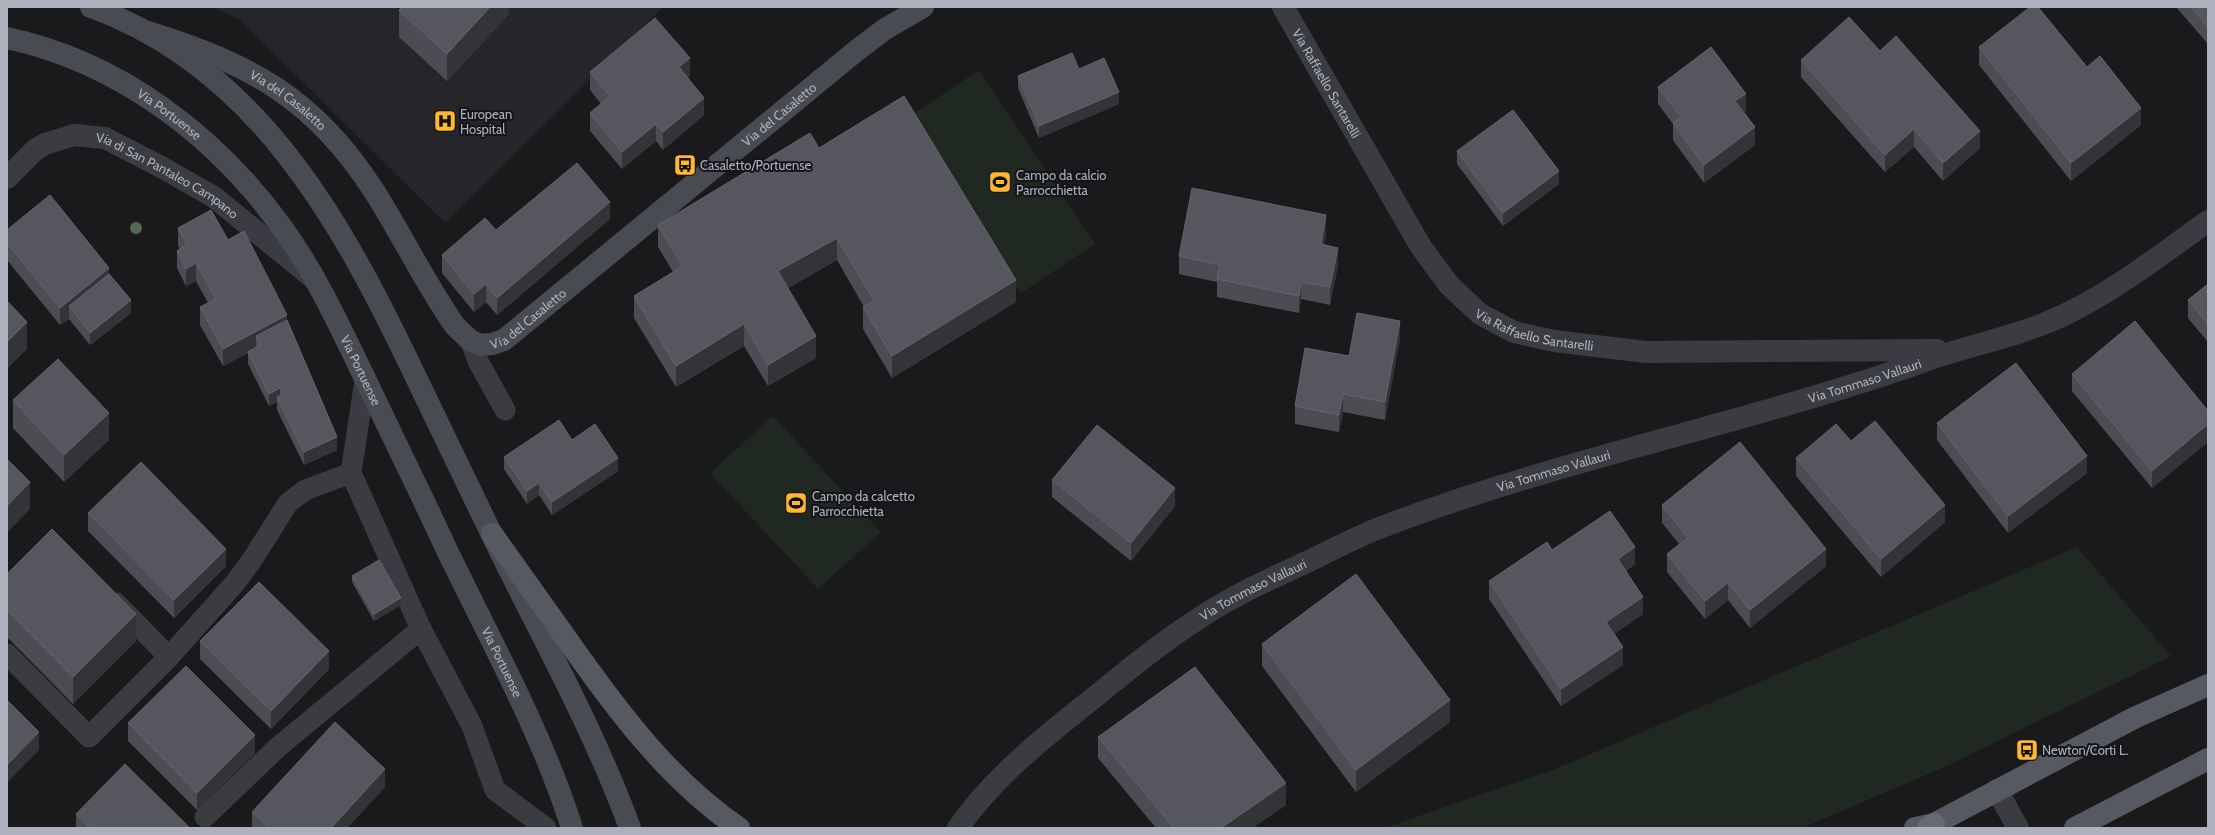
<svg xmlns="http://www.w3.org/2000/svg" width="2215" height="835" viewBox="0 0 2215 835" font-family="Cabin,sans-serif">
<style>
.built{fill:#26262a}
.green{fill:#1f2921}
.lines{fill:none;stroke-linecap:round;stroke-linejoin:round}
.lane{stroke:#3b3c42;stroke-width:21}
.street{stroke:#3b3c42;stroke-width:22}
.secondary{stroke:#494b53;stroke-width:22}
.primary{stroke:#575962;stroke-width:22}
.highway{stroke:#666a74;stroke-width:22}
.tree{fill:#536956}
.wall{fill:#4b4d52}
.shaded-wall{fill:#333438}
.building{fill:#56575e;stroke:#63656c}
.labels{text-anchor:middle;stroke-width:4;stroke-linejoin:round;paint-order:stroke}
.street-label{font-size:13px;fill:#acb1bd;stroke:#151518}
.poi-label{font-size:13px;fill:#acb1bd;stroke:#151518;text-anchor:start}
</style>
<rect width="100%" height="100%" fill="#1a1a1d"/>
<path class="built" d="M212 7H663L445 223 239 19Z"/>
<path class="green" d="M979 70 1095 244 1021 293 906 119Z
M773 416 881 532 818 589 710 473Z
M2077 547 2171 656 1949 765 1802 828H1384L1555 769Z"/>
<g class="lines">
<path class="lane" d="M471 341 478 361 505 410
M116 603 169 657
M421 629 472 726 495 790 546 828
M7 654 89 737 169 657 235 583 252 560 288 503 305 490 351 473 365 380
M205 817 278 747 421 629 351 473"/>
<g class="street">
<path id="s1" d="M1283 7 1421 247 1449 285 1480 314 1514 332 1554 341 1646 352 1937 350"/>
<path id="s2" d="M7 178 35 150 45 144 74 135 105 138 163 168 214 197 313 278"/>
<path d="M1997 790 2018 828"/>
<path id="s3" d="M958 828C992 778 1049 733 1096 696 1129 669 1162 642 1198 619 1233 595 1273 578 1311 560 1334 549 1358 536 1382 527 1559 459 1746 424 1925 361 1972 344 2021 336 2066 314 2117 289 2162 254 2208 221"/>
</g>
<g class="secondary">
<path d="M91 7C255 66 340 219 411 367 438 423 465 479 492 535 539 632 593 727 630 828"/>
<path id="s4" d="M148 32C251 64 315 99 374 191 402 235 425 283 455 326L471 341 481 345 492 344 504 340 856 51 885 29 923 7"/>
<path id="s5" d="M7 38C119 62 215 135 281 226 319 278 345 338 373 395 397 446 422 496 445 546 489 638 541 730 572 828"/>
</g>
<path class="primary" d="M492 534C518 571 545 608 571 645 619 713 670 781 739 828
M1915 828 1934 824 2134 718 2208 685
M2075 828 2208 759"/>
<path class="highway" d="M1928 828 1934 824"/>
</g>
<circle class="tree" cx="136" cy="228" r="6"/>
<path class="wall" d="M509 7V14L447 81 399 37V10Z
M2176 7H2208V44Z
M1979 47 2087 67 2141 125 2071 181 1979 65Z
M1880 51 1980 148 1943 181 1914 147 1885 172 1801 77V60Z
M1079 69 1119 104 1039 138 1018 88V76Z
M590 72 690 76 688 77 704 115 663 150 656 141 622 169 590 131V113L601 104 590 90Z
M1658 87 1746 111 1744 112 1755 145 1704 183 1673 140V124L1658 104Z
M819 148 1016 302 892 378 863 329V307H864L837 260 788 288 816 358 768 386 744 346 676 387 634 318V296L673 272 658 247V225Z
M1457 151 1559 184 1503 226 1457 164Z
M610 219 497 315 486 302 474 312 442 273V255L496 230Z
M178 228 228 240 287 320 337 450 304 465 277 410V402L269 406 248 364V353L223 366 200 325V307L208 303 196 281 186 286 177 268V251L180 249 178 246Z
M7 230 109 274 131 313 90 345 69 319 60 325 7 260Z
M1326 233 1324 245 1338 265 1330 305 1301 299 1299 313 1217 297V282L1179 274V256Z
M2208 284V342L2188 318V300Z
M1400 338 1385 420 1343 412 1339 432 1295 424V406L1349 356Z
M2072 374 2208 411V442L2152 488 2072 391Z
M13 400 109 440 64 482 13 428Z
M1937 423 2087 473 2008 533 1937 440Z
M572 440 618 471 552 515 539 495 527 504 504 469V457Z
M1851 441 1945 522 1881 577 1796 476V458Z
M1052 480 1175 506 1131 561 1052 497Z
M1662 505 1826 566 1750 628 1728 600 1705 619 1667 572V554L1679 544 1662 523Z
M88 513 226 566 174 618 88 531Z
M1552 550 1635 564 1626 571 1643 614 1614 634 1623 665 1561 706 1489 599V581Z
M7 574 136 641 73 704 7 637Z
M352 576 401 605 374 621 352 582Z
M200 641 329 669 271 729 200 659Z
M1262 644 1450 722 1356 792 1262 666Z
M128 723 255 753 197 810 128 741Z
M1098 737 1286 805 1252 828H1156L1098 758Z
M385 787 347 828H252V812Z
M76 814 190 828H76Z"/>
<path class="shaded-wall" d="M490 7H509V14L447 81V54Z
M690 58V76L679 85V67Z
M1119 92V104L1039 138V126Z
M1746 94V111L1735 119V101Z
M704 98V115L663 150V132Z
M2141 108V125L2071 181V163Z
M656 124V141L622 169V152Z
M1755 127V145L1704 183V165Z
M1914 129V147L1885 172V155Z
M1980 131V148L1943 181V163Z
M1559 171V184L1503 226V213Z
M610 202V219L497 315V298Z
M1326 215V233L1321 262V244Z
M837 238V260L778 293V271Z
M1338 248V265L1330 305V287Z
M196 263V281L186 286V269Z
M109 268V286L69 306V319L60 325V308Z
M1016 280V302L892 378V356Z
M1301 282V299L1299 313V296Z
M486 284V302L474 312V294Z
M131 300V313L90 345V333Z
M287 315V332L256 336V349L223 366V349Z
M1400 321V338L1385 420V402Z
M27 322V349L7 369V342Z
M744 324V346L676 387V366Z
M816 336V358L768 386V365Z
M280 388V400L277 397V402L269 406V394Z
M1343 394V412L1339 432V415Z
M109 413V440L64 482V455Z
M2208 424V442L2152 488V471Z
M337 437V450L304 465V452Z
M2087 456V473L2008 533V516Z
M618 458V471L552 515V502Z
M30 482V509L7 533V506Z
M539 483V495L527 504V491Z
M1175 488V506L1131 561V543Z
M1945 505V522L1881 577V559Z
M1635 547V564L1618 576V559Z
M226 549V566L174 618V600Z
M1826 549V566L1750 628V610Z
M1728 583V600L1705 619V601Z
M1643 597V614L1606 640V622Z
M401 598V605L374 621V614Z
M136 614V641L73 704V677Z
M1623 647V665L1561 706V689Z
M329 651V669L271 729V711Z
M1450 700V722L1356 792V770Z
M39 732V750L7 783V765Z
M255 735V753L197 810V793Z
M385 769V787L347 828H331Z
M1286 783V805L1252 828H1221Z"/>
<path class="building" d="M402 7H490L447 54 399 10Z
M2030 7H2038L2087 67 2100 56 2141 108 2071 163 1979 47Z
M2191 7H2208V27Z
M1849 17 1880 51 1896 36 1980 131 1943 163 1914 129 1885 155 1801 60Z
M655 18 690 58 679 67 704 98 663 132 656 124 622 152 590 113 610 96 590 72Z
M1711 47 1746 94 1735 101 1755 127 1704 165 1673 123 1681 117 1658 87Z
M1072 53 1079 69 1104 58 1119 92 1039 126 1018 76Z
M904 96 1016 280 892 356 863 307 874 301 837 238 778 271 816 336 768 365 744 324 676 366 634 296 683 266 658 225 810 133 819 148Z
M1513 110 1559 171 1503 213 1457 151Z
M577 163 610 202 497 298 486 284 474 294 442 255 485 218 496 230Z
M1192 188 1326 215 1321 244 1338 248 1330 287 1301 282 1299 296 1217 279 1220 265 1179 256Z
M50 195 109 268 60 308 7 243V230Z
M211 210 228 240 244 231 287 315 223 349 200 307 216 299 196 263 186 269 177 251 187 244 178 228Z
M109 274 131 300 90 333 69 306Z
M2208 284V324L2188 300Z
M7 301 27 322 7 342Z
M1357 313 1400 321 1385 402 1343 394 1339 415 1295 406 1305 348 1349 356Z
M287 320 337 437 304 452 277 397 283 394 280 388 269 394 248 352 260 345 256 336Z
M2135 321 2208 411V424L2152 471 2072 374Z
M58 359 109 413 64 455 13 400Z
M2016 363 2087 456 2008 516 1937 423Z
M559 420 572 440 595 424 618 458 552 502 539 483 527 491 504 457Z
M1875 421 1945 505 1881 559 1796 458 1836 424 1851 441Z
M1097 425 1175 488 1131 543 1052 480Z
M1740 442 1826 549 1750 610 1728 583 1705 601 1667 554 1688 538 1662 505Z
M7 459 30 482 7 506Z
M141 462 226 549 174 600 88 513Z
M1610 511 1635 547 1618 559 1643 597 1606 622 1623 647 1561 689 1489 581 1547 542 1552 550Z
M52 529 136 614 73 677 7 610V574Z
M379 560 401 598 374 614 352 576Z
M1356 574 1450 700 1356 770 1262 644Z
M259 582 329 651 271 711 200 641Z
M186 666 255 735 197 793 128 723Z
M1195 667 1286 783 1221 828H1174L1098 737Z
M7 700 39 732 7 765Z
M335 722 385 769 331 828H269L252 812Z
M125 764 190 828H90L76 814Z"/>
<defs>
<g id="hospital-square" transform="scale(1.15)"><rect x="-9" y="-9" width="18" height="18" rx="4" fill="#ffb730" stroke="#151518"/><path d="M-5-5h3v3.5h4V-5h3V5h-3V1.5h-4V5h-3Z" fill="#111"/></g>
<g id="bus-square" transform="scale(1.15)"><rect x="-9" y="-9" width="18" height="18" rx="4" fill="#ffb730" stroke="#151518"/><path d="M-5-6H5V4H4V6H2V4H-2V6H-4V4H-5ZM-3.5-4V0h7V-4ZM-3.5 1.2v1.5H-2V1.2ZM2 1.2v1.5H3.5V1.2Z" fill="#111"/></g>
<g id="stadium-square" transform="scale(1.15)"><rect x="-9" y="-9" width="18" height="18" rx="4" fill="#ffb730" stroke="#151518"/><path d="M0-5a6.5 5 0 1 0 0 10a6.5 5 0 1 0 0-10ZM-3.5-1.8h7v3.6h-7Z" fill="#111"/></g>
</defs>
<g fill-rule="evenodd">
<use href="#hospital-square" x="445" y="121"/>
<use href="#bus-square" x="685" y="165"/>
<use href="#stadium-square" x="1000" y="182"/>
<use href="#stadium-square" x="796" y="503"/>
<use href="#bus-square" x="2027" y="750"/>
</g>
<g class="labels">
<g class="street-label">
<text dy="5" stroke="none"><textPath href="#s1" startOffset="88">Via Raffaello Santarelli</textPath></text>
<text dy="5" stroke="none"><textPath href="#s4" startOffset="157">Via del Casaletto</textPath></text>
<text dy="5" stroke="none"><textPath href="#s4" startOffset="853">Via del Casaletto</textPath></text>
<text dy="5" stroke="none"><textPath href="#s5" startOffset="181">Via Portuense</textPath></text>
<text dy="5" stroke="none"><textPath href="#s2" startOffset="185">Via di San Pantaleo Campano</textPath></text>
<text dy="5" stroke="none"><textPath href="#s4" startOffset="529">Via del Casaletto</textPath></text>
<text dy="5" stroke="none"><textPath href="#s1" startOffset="424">Via Raffaello Santarelli</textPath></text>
<text dy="5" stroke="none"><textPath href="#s5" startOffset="505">Via Portuense</textPath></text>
<text dy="5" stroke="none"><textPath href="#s3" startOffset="1030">Via Tommaso Vallauri</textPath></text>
<text dy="5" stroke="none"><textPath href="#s3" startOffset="706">Via Tommaso Vallauri</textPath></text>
<text dy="5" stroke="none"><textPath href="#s3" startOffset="382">Via Tommaso Vallauri</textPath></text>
<text dy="5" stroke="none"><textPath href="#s5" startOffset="829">Via Portuense</textPath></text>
</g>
<g class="poi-label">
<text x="460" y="119">European<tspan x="460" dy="15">Hospital</tspan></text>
<text x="700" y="170">Casaletto/Portuense</text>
<text x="1016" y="180">Campo da calcio<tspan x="1016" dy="15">Parrocchietta</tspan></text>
<text x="812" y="501">Campo da calcetto<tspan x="812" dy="15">Parrocchietta</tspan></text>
<text x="2042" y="755">Newton/Corti L.</text>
</g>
</g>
<rect width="2215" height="835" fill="none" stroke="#acb1bd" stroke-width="16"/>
</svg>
